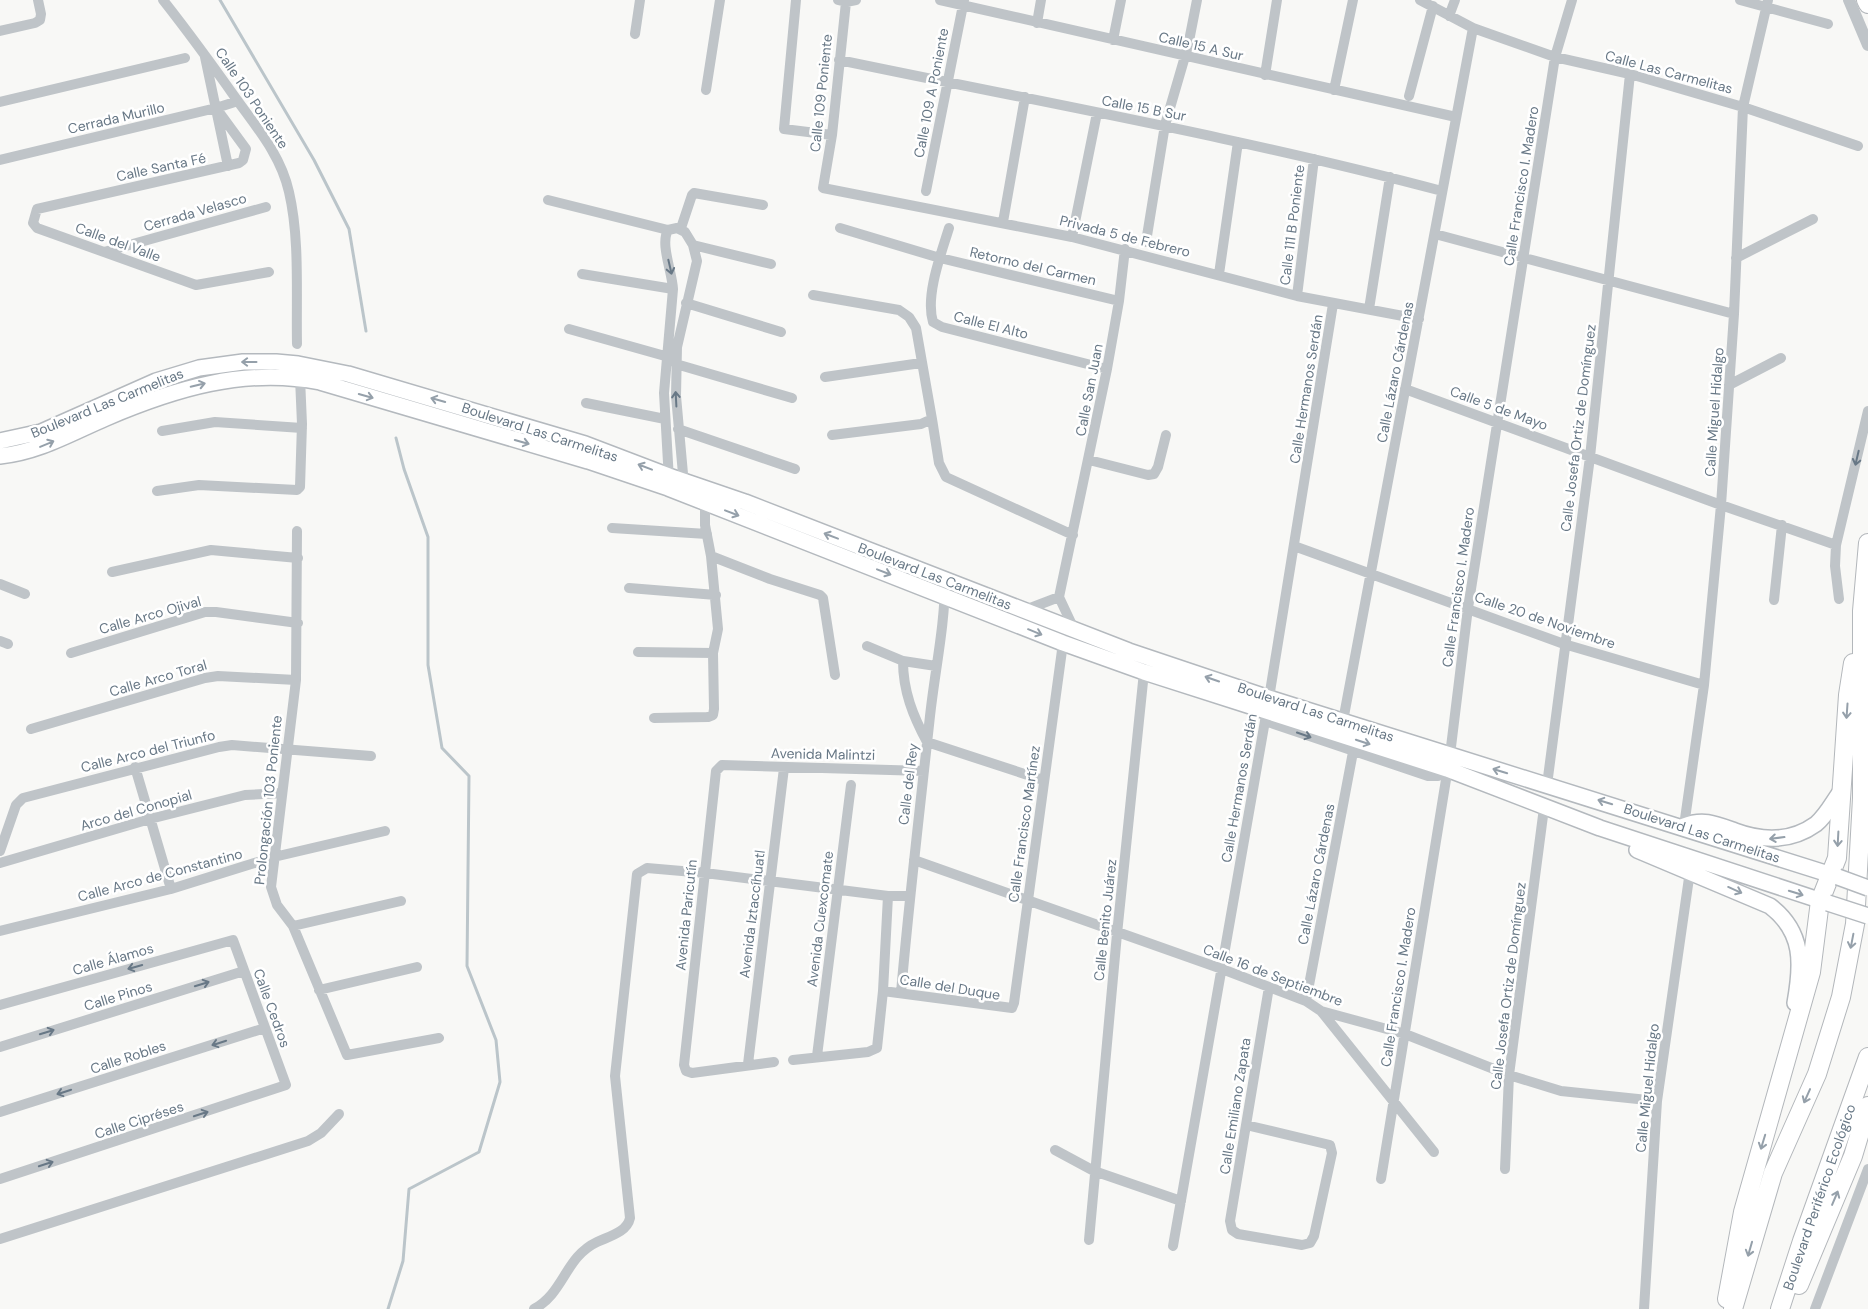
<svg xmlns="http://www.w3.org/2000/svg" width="1868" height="1309" viewBox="0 0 1868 1309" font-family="'DM Sans',sans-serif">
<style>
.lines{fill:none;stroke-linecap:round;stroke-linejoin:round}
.stream{stroke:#bbc5ca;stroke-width:3}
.secondary-casing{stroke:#b4b9be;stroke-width:18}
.trunk-casing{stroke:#b3b7bb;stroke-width:20}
.minor{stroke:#bfc4c8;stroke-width:10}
.tertiary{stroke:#bfc4c8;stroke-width:12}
.secondary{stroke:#fff;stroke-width:15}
.trunk{stroke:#fff;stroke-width:18}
.secondary-bridge-casing{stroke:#b4b9be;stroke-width:18;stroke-linecap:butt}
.secondary-bridge{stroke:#fff;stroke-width:15}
.oneway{stroke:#687886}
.oneway2{stroke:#95a0aa}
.labels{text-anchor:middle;stroke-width:5;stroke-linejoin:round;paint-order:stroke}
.street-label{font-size:14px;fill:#687886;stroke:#fff}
</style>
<rect width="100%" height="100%" fill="#f8f8f6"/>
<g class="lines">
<path class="stream" d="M220 0 314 160 349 229 366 331
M388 1309 403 1261 409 1189 479 1152 500 1082 496 1040 467 966 469 776 442 748 428 665V537L404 469 396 438"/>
<g class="secondary-casing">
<path id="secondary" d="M0 441 41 432 156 381 199 368 243 362H276L298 364 348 374 585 444 669 476 745 502 1129 651 1269 698 1838 877
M0 456C39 452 71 433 106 418 174 389 245 367 320 382L588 461 668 488 1063 643 1144 672 1447 769 1600 828 1828 903
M1684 826C1703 818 1716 824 1735 831 1762 841 1791 842 1816 824 1826 816 1833 802 1841 791
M1637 850 1770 906C1804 932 1802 964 1795 1003"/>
</g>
<g class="trunk-casing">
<path id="trunk" d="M1866 0 1868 4
M1799 1285 1853 1156 1868 1106
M1727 1299 1743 1212 1811 972 1820 901 1837 858 1848 695 1853 663
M1733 1309 1773 1173 1817 1074 1841 997 1855 924 1862 798V611L1868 543
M1780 1309 1802 1241 1868 1057"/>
</g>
<path class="minor" d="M163 0C189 33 213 66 237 100 258 129 281 156 289 192 300 239 296 295 297 344
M796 0 784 129 832 135
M838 0 846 2 856 0
M940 0 1456 117
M1420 0 1473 28 1555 57 1630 74 1743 107 1858 146
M1740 0 1828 24
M846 2 832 135 823 188 1072 237 1297 296 1419 319
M1449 16 1455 0
M1037 23 1041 0
M0 31 35 23 40 20 41 14 38 0
M635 34 640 0
M1113 40 1121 0
M205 57 228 166
M839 60C1040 102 1243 138 1442 191
M1265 75 1277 0
M706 90 720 0
M1334 90 1353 0
M1409 96 1433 6
M0 102 185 58
M216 108 246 149 243 160 239 163 37 209 33 223 37 228 196 285 269 272
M0 160 216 108 238 101
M926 191 964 0
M548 200 668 230
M1003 222 1025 97
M681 228 692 195 694 193 763 205
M840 228 940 258 1119 301
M949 228C941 254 925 296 933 322L942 327 1107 369
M1435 234 1734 314
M1072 237 1097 113
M1146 242 1165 125 1188 46 1197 0
M693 245 771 264
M104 252 266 207
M1736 258 1813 219
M582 274 673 289
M1219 274 1238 142
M813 295 899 310 909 317 916 328 932 419 921 424 832 435
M1297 296 1314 159
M686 303 781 332
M1369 309 1390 177
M569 329 665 356
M676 364 792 398
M825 377 921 363
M1729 385 1781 358
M1405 389 1721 505 1836 545
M586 403 665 419
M932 419 939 463 946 477 1073 535
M678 429 795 469
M162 431 215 422 302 428
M1089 460 1148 475 1154 474 1158 467 1166 435
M669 480 664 393 673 289C672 271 660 244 668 230L677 228 685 232 693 245 697 261 677 347 676 396 684 485
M157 491 199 485 297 490 300 487 302 424 300 378
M612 528 707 534
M297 531 296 680 271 887 277 905 293 926 347 1055 439 1038
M1294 546 1564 644 1704 685
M711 556 770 579 820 595 823 598 835 675
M112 572 211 550 298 558
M0 584 25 594
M629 588 716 595
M1059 597 1107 369 1119 301 1125 249
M1839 599 1835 566 1836 545 1868 411
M1774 600 1782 525
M1025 610 1059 597 1074 629
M0 641 8 644
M867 646 903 661 936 666
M638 652 713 653
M71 653 205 612H216L298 623
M903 661C903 691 913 716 927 742L1043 780
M1267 712 1271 723 1428 776H1438L1447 769
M654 718 708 717 713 715 714 709 713 653 718 629 711 556 705 525V497
M1343 721 1473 28
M31 729 205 678 218 676 296 680
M135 767 171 889
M1547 785 1590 457 1630 74
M1684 826 1704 685 1721 505 1734 314 1743 107 1768 0
M0 851 16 805 23 798 219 747 232 745 371 756
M914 860 1222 969 1306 1001 1321 1011 1405 1034 1509 1075 1561 1091 1657 1101
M0 863 150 819 245 795 282 793
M293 926 401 901
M0 931 171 889 274 857 385 831
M319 990 417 967
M883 991 1012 1008 1014 1003 1063 643
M901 993C909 900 920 808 930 716 935 670 945 625 945 580
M1306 1001 1353 752
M0 1005 233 940 286 1085 0 1179
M1321 1011 1434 1152
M0 1047 244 971
M817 1056 851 785
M793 1060 868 1052 877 1048 883 991 888 896
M774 1062 692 1073 686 1071 684 1065 716 771 722 765 924 771
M748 1064 784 768
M0 1112 265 1028
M1246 1125 1330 1145 1332 1153 1314 1236 1310 1243 1302 1245 1238 1234 1232 1230 1230 1221 1269 987
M1055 1150 1094 1171 1181 1201
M1505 1169 1509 1075 1544 808
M1381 1179 1450 755 1468 608 1555 57 1572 0
M0 1239 308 1141 321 1133 339 1114
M1089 1240 1117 934 1144 672
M1173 1246 1269 698 1333 304
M534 1309C564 1293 565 1257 597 1242 610 1236 627 1232 630 1218L615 1076 637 874 647 868 705 873 888 896H910
M1644 1309 1657 1101 1690 871
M1815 1309 1868 1169"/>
<path class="tertiary" d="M1849 0 1868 45"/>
<use href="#secondary" class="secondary"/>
<use href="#trunk" class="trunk"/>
<g class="secondary-bridge-casing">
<path id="secondary-bridge" d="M1838 877 1868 888
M1828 903 1868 916"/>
</g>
<use href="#secondary-bridge" class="secondary-bridge"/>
</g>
<defs><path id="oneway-shaft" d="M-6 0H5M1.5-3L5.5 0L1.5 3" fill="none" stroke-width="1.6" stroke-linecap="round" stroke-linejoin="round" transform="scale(1.25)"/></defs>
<g class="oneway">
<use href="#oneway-shaft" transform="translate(670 267) rotate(77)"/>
<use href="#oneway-shaft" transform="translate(676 399) rotate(-93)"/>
<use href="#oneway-shaft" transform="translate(1857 458) rotate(103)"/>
<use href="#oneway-shaft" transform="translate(1304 735) rotate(19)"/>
<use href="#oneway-shaft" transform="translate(135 967) rotate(164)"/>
<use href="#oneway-shaft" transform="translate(202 984) rotate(-17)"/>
<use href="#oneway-shaft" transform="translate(47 1032) rotate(-17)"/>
<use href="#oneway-shaft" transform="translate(219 1043) rotate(162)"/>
<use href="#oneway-shaft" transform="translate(64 1092) rotate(162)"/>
<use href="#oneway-shaft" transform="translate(201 1114) rotate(-18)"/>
<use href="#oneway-shaft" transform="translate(46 1164) rotate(-18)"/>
</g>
<g class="oneway2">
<use href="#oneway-shaft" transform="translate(249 362) rotate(180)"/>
<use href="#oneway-shaft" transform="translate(198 385) rotate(-13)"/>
<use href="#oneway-shaft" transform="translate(366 396) rotate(16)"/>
<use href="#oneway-shaft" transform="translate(438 400) rotate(-164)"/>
<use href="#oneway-shaft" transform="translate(522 442) rotate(16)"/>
<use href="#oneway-shaft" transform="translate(47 444) rotate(-23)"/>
<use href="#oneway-shaft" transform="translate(645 467) rotate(-159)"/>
<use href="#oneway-shaft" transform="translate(732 513) rotate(21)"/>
<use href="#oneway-shaft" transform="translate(831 536) rotate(-159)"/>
<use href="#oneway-shaft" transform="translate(884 572) rotate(21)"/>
<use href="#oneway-shaft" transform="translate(1035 632) rotate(22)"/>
<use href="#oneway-shaft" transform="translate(1212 679) rotate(-161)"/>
<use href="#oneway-shaft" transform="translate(1847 711) rotate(94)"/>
<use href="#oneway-shaft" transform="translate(1363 742) rotate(18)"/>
<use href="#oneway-shaft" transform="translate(1500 771) rotate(-163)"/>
<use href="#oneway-shaft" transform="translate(1605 802) rotate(-163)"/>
<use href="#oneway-shaft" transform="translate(1777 838) rotate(173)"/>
<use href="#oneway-shaft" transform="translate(1838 839) rotate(93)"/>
<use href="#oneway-shaft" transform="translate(1735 890) rotate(24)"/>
<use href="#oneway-shaft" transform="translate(1796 893) rotate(17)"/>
<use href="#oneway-shaft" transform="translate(1852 941) rotate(101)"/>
<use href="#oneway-shaft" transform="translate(1807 1096) rotate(114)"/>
<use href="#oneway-shaft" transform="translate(1763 1142) rotate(107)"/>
<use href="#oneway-shaft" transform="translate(1835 1198) rotate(-67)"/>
<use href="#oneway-shaft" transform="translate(1750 1249) rotate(106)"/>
</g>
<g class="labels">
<g class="street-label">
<text transform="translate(1201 46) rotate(13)" y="5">Calle 15 A Sur</text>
<text transform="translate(1669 72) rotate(15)" y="5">Calle Las Carmelitas</text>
<text transform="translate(821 93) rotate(-84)" y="5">Calle 109 Poniente</text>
<text transform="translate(931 93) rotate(-79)" y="5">Calle 109 A Poniente</text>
<text transform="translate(252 98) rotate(56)" y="5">Calle 103 Poniente</text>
<text transform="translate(1144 108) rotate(11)" y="5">Calle 15 B Sur</text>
<text transform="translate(116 118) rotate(-13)" y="5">Cerrada Murillo</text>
<text transform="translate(161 167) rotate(-12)" y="5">Calle Santa Fé</text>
<text transform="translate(1521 186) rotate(-81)" y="5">Calle Francisco I. Madero</text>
<text transform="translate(195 212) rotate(-16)" y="5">Cerrada Velasco</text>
<text transform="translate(1292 225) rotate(-83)" y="5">Calle 111 B Poniente</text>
<text transform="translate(1125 236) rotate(14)" y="5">Privada 5 de Febrero</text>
<text transform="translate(118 242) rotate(20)" y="5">Calle del Valle</text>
<text transform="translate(1033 266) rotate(13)" y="5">Retorno del Carmen</text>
<text transform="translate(991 325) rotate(14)" y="5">Calle El Alto</text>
<text transform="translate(1395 372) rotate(-79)" y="5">Calle Lázaro Cárdenas</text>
<text transform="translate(1306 389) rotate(-81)" y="5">Calle Hermanos Serdán</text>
<text transform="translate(1089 390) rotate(-79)" y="5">Calle San Juan</text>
<text transform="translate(107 403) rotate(-22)" y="5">Boulevard Las Carmelitas</text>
<text transform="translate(1499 408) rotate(20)" y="5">Calle 5 de Mayo</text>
<text transform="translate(1714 412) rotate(-86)" y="5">Calle Miguel Hidalgo</text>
<text transform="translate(1578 428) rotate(-83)" y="5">Calle Josefa Ortiz de Domínguez</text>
<text transform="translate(540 432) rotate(18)" y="5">Boulevard Las Carmelitas</text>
<text transform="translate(935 576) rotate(21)" y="5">Boulevard Las Carmelitas</text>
<text transform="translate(1458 587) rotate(-82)" y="5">Calle Francisco I. Madero</text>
<text transform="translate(150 615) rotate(-16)" y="5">Calle Arco Ojival</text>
<text transform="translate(1545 620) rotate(19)" y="5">Calle 20 de Noviembre</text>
<text transform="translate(158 678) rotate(-16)" y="5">Calle Arco Toral</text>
<text transform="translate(1316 712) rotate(18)" y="5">Boulevard Las Carmelitas</text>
<text transform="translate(148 751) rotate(-14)" y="5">Calle Arco del Triunfo</text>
<text transform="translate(823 754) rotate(1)" y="5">Avenida Malintzi</text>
<text transform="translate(908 784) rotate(-83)" y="5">Calle del Rey</text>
<text transform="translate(1239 788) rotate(-80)" y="5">Calle Hermanos Serdán</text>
<text transform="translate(268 800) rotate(-84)" y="5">Prolongación 103 Poniente</text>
<text transform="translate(136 810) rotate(-16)" y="5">Arco del Conopial</text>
<text transform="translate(1024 824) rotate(-82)" y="5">Calle Francisco Martínez</text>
<text transform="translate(1702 833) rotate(18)" y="5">Boulevard Las Carmelitas</text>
<text transform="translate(1316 874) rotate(-79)" y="5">Calle Lázaro Cárdenas</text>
<text transform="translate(160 875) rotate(-15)" y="5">Calle Arco de Constantino</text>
<text transform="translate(752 914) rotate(-83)" y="5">Avenida Iztaccíhuatl</text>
<text transform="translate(686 915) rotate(-84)" y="5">Avenida Paricutín</text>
<text transform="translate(820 919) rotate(-83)" y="5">Avenida Cuexcomate</text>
<text transform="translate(1105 920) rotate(-84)" y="5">Calle Benito Juárez</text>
<text transform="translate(113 959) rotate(-16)" y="5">Calle Álamos</text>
<text transform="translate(1273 975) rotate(21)" y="5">Calle 16 de Septiembre</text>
<text transform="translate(1508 986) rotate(-83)" y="5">Calle Josefa Ortiz de Domínguez</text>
<text transform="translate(950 987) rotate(9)" y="5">Calle del Duque</text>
<text transform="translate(1398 987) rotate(-81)" y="5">Calle Francisco I. Madero</text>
<text transform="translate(118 996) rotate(-17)" y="5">Calle Pinos</text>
<text transform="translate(272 1008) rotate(70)" y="5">Calle Cedros</text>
<text transform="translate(128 1057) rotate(-18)" y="5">Calle Robles</text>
<text transform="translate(1647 1088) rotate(-84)" y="5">Calle Miguel Hidalgo</text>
<text transform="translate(1235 1106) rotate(-81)" y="5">Calle Emiliano Zapata</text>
<text transform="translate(139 1120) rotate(-18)" y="5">Calle Cipréses</text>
<text transform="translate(1819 1197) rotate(-71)" y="5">Boulevard Periférico Ecológico</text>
</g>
</g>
</svg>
